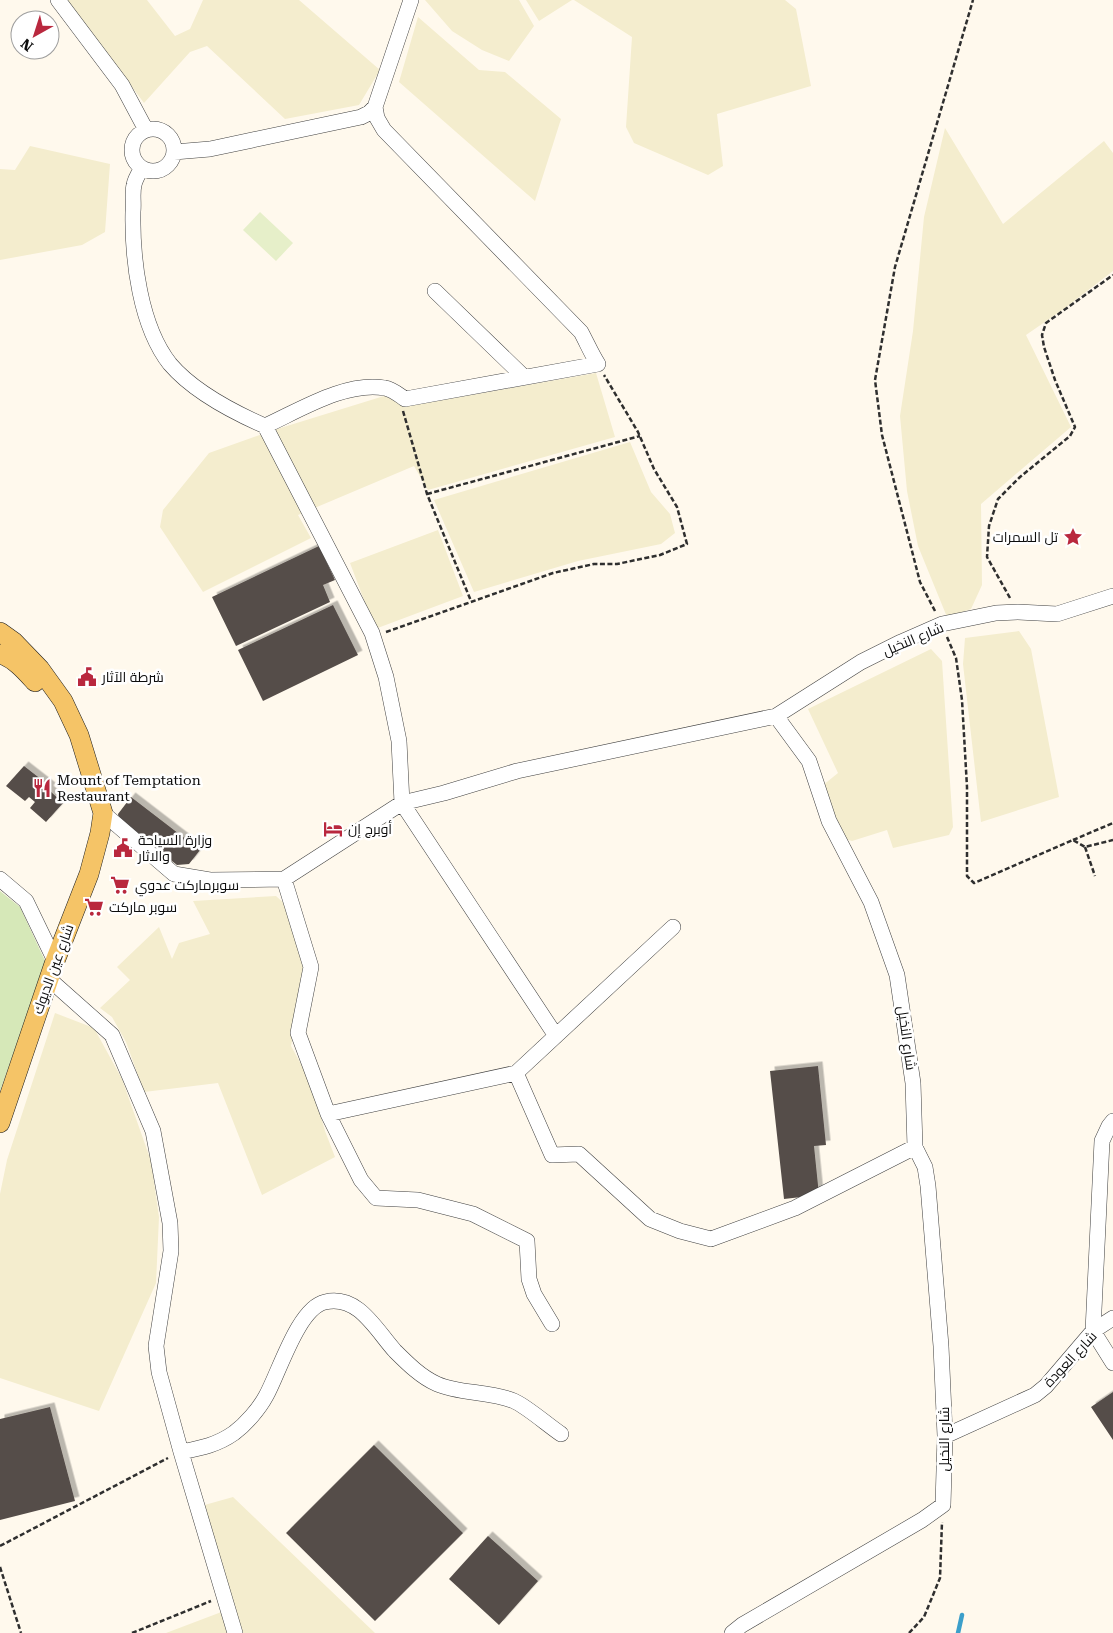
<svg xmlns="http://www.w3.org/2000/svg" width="1113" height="1633" viewBox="0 0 1113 1633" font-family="'Roboto Serif',Cairo,serif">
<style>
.farmland{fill:#f4edce}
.green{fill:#d6e8b8}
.pitch{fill:#e6efc9}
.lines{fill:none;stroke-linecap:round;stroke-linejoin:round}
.stream{stroke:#3c9fca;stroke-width:4.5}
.building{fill:#554d49;filter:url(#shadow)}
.minor-casing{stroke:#404040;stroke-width:16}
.major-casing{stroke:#1e1e1e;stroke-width:20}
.path{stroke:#2f2f2f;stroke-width:2.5;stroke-dasharray:5 2.5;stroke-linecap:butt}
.minor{stroke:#fff;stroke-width:15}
.major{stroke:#f5c467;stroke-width:19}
.labels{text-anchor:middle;stroke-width:5;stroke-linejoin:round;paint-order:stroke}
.poi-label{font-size:14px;fill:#0d0d0d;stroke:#fff;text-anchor:start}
.street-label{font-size:14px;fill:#0d0d0d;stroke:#fff}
</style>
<defs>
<filter id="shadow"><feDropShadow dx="4.5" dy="-4.5" stdDeviation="0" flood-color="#0004"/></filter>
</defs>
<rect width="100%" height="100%" fill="#fff9ed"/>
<path class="farmland" d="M67 0H147L175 36 190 29 203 0H299L380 70 359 105 285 119 207 46 190 52 144 103Z
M425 0H519L534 26 509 61 482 50 452 31Z
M526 0H572L539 21Z
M574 0H785L796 9 811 86 717 114 723 166 708 175 634 143 626 127 632 37Z
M418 17 479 70 505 72 561 119 535 201 399 82Z
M945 128 1003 224 1104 141 1113 153V271L1065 308 1026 335 1071 427 981 504 982 585 971 609 947 617 918 546 907 491 900 416 913 331 924 217Z
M30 146 110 164 105 232 82 245 0 260V169L15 170Z
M596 373 615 437 428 490 414 466 298 515 311 538 203 592 160 527 163 510 209 453 274 430 384 396 409 406Z
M630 442 651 492 670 514 675 533 661 544 578 561 474 592 434 500Z
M438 530 463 596 375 629 350 563Z
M1019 631 1031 649 1059 797 981 822 963 664 965 638Z
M931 649 942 661 953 827 949 835 893 848 887 830 852 841 842 838 822 786 838 773 808 709Z
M276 896 287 906 303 965 301 997 291 1046 311 1082 325 1131 335 1157 262 1195 218 1083 144 1092 126 1042 112 1017 100 1008 130 980 117 967 159 927 172 959 179 943 210 934 193 901Z
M55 1013 94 1028 122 1079 151 1161 159 1217 156 1283 99 1411 0 1378V1194L7 1160Z
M233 1497 375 1633H166L232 1608 201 1506Z"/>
<path class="green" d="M0 891 20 907 46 963 0 1091Z"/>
<path class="pitch" d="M260 212 293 243 276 261 243 230Z"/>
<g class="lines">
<path class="stream" d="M958 1633 962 1615"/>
</g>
<path class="building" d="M319 546 335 580 323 585 330 602 236 646 212 597Z
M333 605 358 655 263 701 238 650Z
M24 766 51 787 49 790 63 803 46 822 30 808 35 802 29 797 25 801 6 786Z
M131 797 200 850 189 864 177 865 119 820 118 814Z
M818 1066 826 1145 814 1146 819 1195 784 1199 770 1071Z
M1113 1392V1440L1091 1407Z
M50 1407 75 1501 0 1520V1419Z
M374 1445 463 1533 375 1621 286 1533Z
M488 1536 538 1581 499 1625 449 1579Z"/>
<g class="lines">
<g class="minor-casing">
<path id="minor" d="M58 0 122 85 146 130
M132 150a21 21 0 1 1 42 0a21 21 0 1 1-42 0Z
M174 152 210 149 361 117 369 113 375 107 411 0
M142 168C139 173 135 179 134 185 132 193 134 203 133 212 132 259 140 326 170 364 193 391 233 412 265 426L372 633 386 677 399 741 402 803 556 1036
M435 291 524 377
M265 426C300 410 346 381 385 388 392 389 399 395 405 399L598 364C591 353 587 343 581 332L384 130 377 118 375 107
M103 813 174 874 210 880 284 879 402 803 444 793 517 771 776 716
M0 879 26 901 55 961
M284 879 311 967 298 1033 328 1114 516 1073
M673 927 516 1073 552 1155 579 1154 650 1219 680 1231 711 1239 795 1208 915 1147
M49 979 112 1035 153 1131 170 1223 171 1251 156 1346 159 1372 181 1452 235 1633
M328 1114 361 1180 376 1198 418 1200 473 1214 527 1241 529 1279 534 1294 552 1324
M1113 1121 1109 1126 1102 1141 1093 1331 1113 1363
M945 1436 1035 1395 1046 1386 1093 1331 1113 1318
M181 1452C201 1448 217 1445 234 1433 246 1424 259 1409 266 1396 279 1373 298 1308 325 1302 358 1294 376 1330 395 1351 407 1363 421 1377 437 1384 459 1394 491 1391 514 1401 526 1406 549 1426 561 1434
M732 1633 742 1625 922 1520 943 1505 945 1436 941 1346 928 1186 925 1167 915 1147 913 1083 897 975 871 902 829 821 809 761 776 716 861 662 901 642 942 624 996 613 1018 612 1057 614 1113 596"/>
</g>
<g class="major-casing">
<path id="major" d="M0 632 14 642 40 669 63 701 79 735 103 813 100 833 89 874 55 961 0 1123
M0 654C14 658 26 672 35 682"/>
</g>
<path class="path" d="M403 411 427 494 471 601
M427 494 640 436
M1010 598 987 557 989 526 998 499 1020 477 1070 436 1075 427 1055 380 1044 347 1042 335 1046 323 1113 275
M935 611 920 582 882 435 875 380 895 267 973 0
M386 632 553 573 594 564H617L660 555 687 544 677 507 654 469 638 432 604 375
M947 637 956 658 962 700 967 787V876L974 883 1073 840 1085 847 1113 840
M1073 840 1113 823
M1085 847 1095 876
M0 1546 168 1458
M0 1567 21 1633
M132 1633 211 1601
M909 1633 924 1617 940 1578 942 1522"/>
<use href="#minor" class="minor"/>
<use href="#major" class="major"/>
</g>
<defs>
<g id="sight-bare" transform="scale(1.5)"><path d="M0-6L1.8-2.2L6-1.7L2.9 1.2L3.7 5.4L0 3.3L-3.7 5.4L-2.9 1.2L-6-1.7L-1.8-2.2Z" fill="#b9283e" stroke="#fff" stroke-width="2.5" paint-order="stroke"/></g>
<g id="civic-bare" transform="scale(1.5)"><path d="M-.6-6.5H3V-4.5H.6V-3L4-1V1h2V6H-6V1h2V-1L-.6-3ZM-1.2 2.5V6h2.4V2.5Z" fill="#b9283e" stroke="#fff" stroke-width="2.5" paint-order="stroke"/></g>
<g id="restaurant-bare" transform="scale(1.5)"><path d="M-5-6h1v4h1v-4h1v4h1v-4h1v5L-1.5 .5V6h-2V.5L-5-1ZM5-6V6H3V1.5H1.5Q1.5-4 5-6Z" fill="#b9283e" stroke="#fff" stroke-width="2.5" paint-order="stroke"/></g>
<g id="hotel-bare" transform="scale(1.5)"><path d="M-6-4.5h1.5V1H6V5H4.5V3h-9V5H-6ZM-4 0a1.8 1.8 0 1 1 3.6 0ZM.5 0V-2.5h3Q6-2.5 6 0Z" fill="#b9283e" stroke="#fff" stroke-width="2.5" paint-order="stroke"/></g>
<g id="supermarket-bare" transform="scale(1.5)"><path d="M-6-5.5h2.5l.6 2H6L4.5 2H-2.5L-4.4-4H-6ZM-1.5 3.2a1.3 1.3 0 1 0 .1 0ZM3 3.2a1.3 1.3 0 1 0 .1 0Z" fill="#b9283e" stroke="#fff" stroke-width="2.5" paint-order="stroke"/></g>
</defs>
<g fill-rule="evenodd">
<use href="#sight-bare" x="1073" y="537"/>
<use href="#civic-bare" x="87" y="677"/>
<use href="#restaurant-bare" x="42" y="788"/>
<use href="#hotel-bare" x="333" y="829"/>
<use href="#civic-bare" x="123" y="848"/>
<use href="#supermarket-bare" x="120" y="885"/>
<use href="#supermarket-bare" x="94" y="907"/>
</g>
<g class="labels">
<g class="poi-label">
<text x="1058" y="542" text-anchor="end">تل السمرات</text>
<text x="102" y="682">شرطة الآثار</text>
<text x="57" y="785">Mount of Temptation<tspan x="57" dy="16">Restaurant</tspan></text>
<text x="348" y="834">أوبرج إن</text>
<text x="138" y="845">وزارة السياحة<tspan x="138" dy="16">والاثار</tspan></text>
<text x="135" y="890">سوبرماركت عدوي</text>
<text x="109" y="912">سوبر ماركت</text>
</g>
<g class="street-label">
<text transform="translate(913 639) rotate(-23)" y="5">شارع النخيل</text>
<text transform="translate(53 969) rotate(-70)" y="5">شارع عين الديوك</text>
<text transform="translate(907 1038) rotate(82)" y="5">شارع النخيل</text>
<text transform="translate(1070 1359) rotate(-47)" y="5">شارع العودة</text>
<text transform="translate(944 1439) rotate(-90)" y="5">شارع النخيل</text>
</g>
</g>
<g transform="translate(35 35) rotate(219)"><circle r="24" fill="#ffffff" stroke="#9e9e9e"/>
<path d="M0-4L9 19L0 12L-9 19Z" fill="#b9283e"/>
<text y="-8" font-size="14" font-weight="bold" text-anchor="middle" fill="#0d0d0d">N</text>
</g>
</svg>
